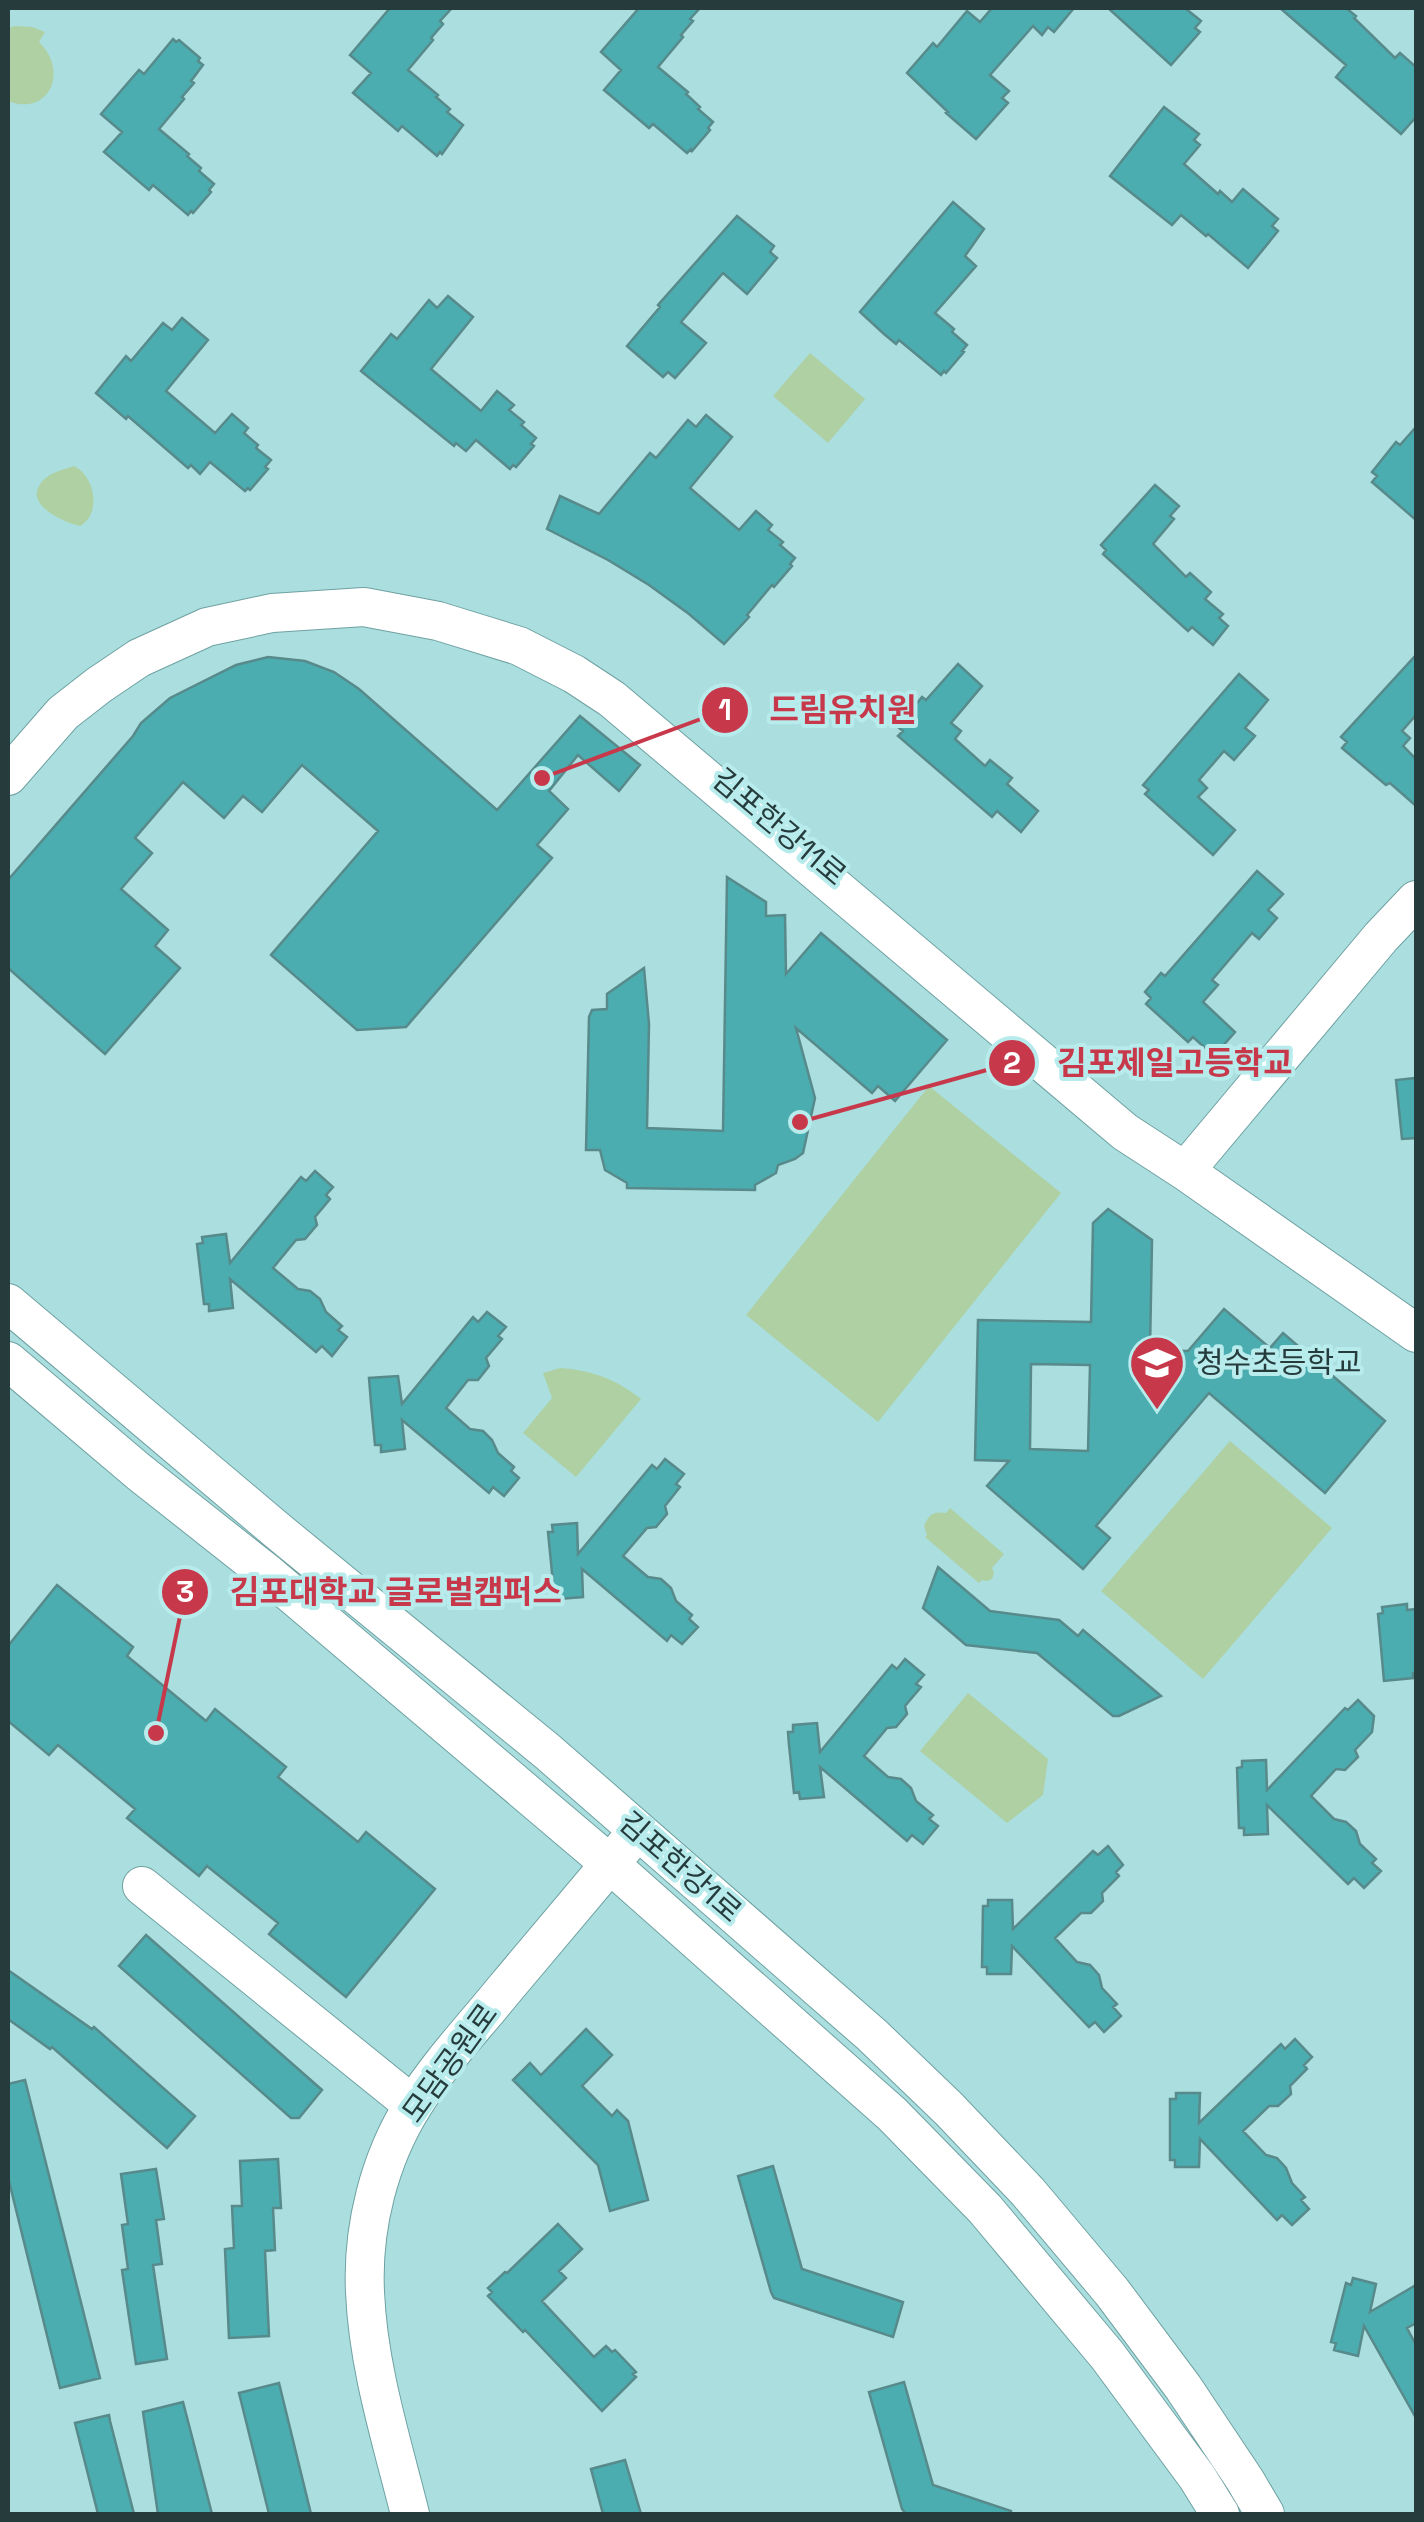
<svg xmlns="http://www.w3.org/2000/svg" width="1424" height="2522" viewBox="0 0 1424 2522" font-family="'Space Grotesk','Noto Sans KR',sans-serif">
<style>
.green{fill:#afd0a3}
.building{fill:#4badaf;stroke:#588a8b;stroke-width:2.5;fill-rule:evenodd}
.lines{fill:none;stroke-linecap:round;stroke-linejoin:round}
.minor-casing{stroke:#6fa1a2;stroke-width:40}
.minor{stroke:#fff;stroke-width:38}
.labels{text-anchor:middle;stroke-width:8;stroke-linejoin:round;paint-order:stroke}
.street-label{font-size:30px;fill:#263b3c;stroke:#b7ebec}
.poi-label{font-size:30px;fill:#263b3c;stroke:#b7ebec;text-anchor:start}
.leader{fill:none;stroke:#c8384b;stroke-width:4}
.callout-dot{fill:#c8384b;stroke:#b7ebec;stroke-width:4}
.mark-label{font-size:30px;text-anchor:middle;font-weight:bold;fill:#fff}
.callout-label{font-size:32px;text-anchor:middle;font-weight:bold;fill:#c8384b;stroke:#b7ebec;stroke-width:8;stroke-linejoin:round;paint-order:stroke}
</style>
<rect width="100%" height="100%" fill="#aadedf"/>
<path class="green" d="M15 26 32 27 45 32 39 42C70 72 48 117 8 101V28Z
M810 353 865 399 828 443 773 396Z
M74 466C95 476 102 514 80 526 65 523 27 506 39 486 46 473 62 470 74 466Z
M929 1086 1061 1193 878 1422 746 1315Z
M560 1368C591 1370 616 1379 641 1399L576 1477 523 1433 552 1398 543 1373Z
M1230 1441 1332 1528 1203 1679 1101 1591Z
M950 1508 1004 1554 992 1568 994 1573 992 1579 987 1581 982 1580 979 1583 925 1537 927 1535 924 1526C929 1514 934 1511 946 1513Z
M968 1693 1048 1759 1043 1795 1007 1823 920 1751Z"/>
<path class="building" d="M390 8H452L440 21 443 24 431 38 433 40 408 70 438 95 436 97 450 109 447 112 463 125 442 154 440 152 437 156 402 126 398 131 353 93 371 73 350 55Z
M639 8H700L690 19 693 21 681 35 683 37 658 67 688 92 686 94 700 107 698 109 713 122 708 128 710 130 692 151 691 149 687 153 653 124 649 128 604 90 621 70 601 52Z
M992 8H1074L1054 32 1048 27 1042 35 1033 26 990 75 1009 91 1002 98 1008 103 976 139 946 113 948 112 907 73 933 43 937 47 967 11 980 22Z
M1108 8H1185L1201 21 1195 28 1200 32 1171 65Z
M1280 8H1346L1356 16 1354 18 1395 58 1400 53 1416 67V117L1401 134 1336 77 1346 65Z
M173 39 176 42 179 40 200 58 198 61 203 65 191 81 194 83 182 97 184 99 159 129 189 154 187 156 201 168 199 171 214 184 209 190 211 192 193 213 191 211 188 215 153 185 149 190 104 152 122 132 101 114 139 70 144 74Z
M1164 107 1199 134 1194 140 1200 145 1184 164 1218 194 1220 191 1232 202 1243 189 1278 219 1272 226 1278 231 1248 268 1208 234 1206 236 1181 215 1172 225 1110 176Z
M953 202 984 229 965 256 976 266 935 313 954 329 952 332 967 345 962 351 964 352 946 373 944 371 941 375 899 340 896 344 884 334 860 312Z
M737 216 774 246 770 252 777 258 747 294 723 273 681 322 706 343 675 378 668 372 663 377 627 346 660 307 658 305Z
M448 296 473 317 431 369 481 411 497 391 514 405 509 410 524 422 521 425 536 438 531 444 534 446 516 467 513 465 510 469 476 440 466 451 456 443 454 446 361 371 391 334 397 339 429 300 437 308Z
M182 318 208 340 166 391 215 433 232 414 248 428 244 433 258 445 256 448 271 460 265 467 268 469 250 490 248 488 245 491 210 462 200 474 191 465 188 468 128 416 126 419 96 393 126 356 131 361 163 323 172 330Z
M706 415 732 437 690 488 739 530 756 511 772 525 768 530 783 542 780 545 795 558 790 564 792 566 774 587 772 585 747 615 749 617 724 644 689 614 649 585 608 560 547 529 560 496 599 514 650 453 656 458 688 420 696 427Z
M1416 427V520L1372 482 1377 476 1372 472 1396 442 1400 445Z
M1155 485 1179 506 1170 516 1174 519 1153 544 1186 577 1190 573 1211 592 1205 599 1223 614 1219 618 1228 626 1213 645 1192 627 1188 631 1103 554 1106 550 1101 545Z
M1416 655V715L1402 731 1410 738 1403 746 1416 759V806L1390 783 1386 785 1342 748 1347 742 1341 737Z
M268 657 305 661 334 672 359 689 497 810 580 716 640 765 619 791 578 755 549 791 568 809 537 845 552 858 406 1027 357 1030 271 955 378 831 302 765 262 812 243 796 224 818 183 782 135 838 152 853 121 889 168 930 155 946 180 968 105 1054 8 968V880L133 736 141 723 170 698 236 665Z
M958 664 982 686 951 723 961 731 955 739 985 766 990 760 1012 778 1007 784 1038 811 1021 832 997 811 992 817 898 736 903 731 898 727 922 697 926 700Z
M1239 674 1268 700 1245 728 1255 736 1234 760 1224 751 1199 780 1207 788 1198 797 1235 830 1213 855 1145 794 1149 790 1143 785Z
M1257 871 1283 894 1268 910 1277 918 1259 939 1252 933 1212 980 1218 985 1203 1002 1235 1032 1214 1056 1193 1037 1188 1042 1146 1004 1151 998 1145 992 1161 973 1165 976Z
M727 877 766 902V916L785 915 786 974 821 933 947 1040 895 1101 878 1086 872 1093 796 1028 815 1098 803 1153 795 1159 778 1165 776 1173 755 1185V1190L627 1188V1183L605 1170 600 1150H586L589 1017 592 1010 607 1009V994L644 968 649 1024 647 1128 723 1131Z
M1416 1078V1138L1402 1139 1396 1080Z
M315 1171 333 1187 326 1195 330 1199 315 1217 317 1225 305 1239 296 1240 273 1268 298 1289 310 1291 320 1299 326 1312 342 1326 338 1330 347 1337 332 1356 322 1346 316 1352 230 1279 233 1308 209 1311V1304H204L197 1244 203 1243 202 1237 226 1234 230 1263 301 1177 306 1181Z
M1108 1209 1152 1240 1150 1350 1188 1351 1224 1309 1270 1348 1283 1333 1385 1421 1325 1493 1209 1393 1096 1526 1110 1538 1083 1569 987 1486 1009 1461 975 1460 978 1320 1091 1322 1093 1223ZM1031 1364 1090 1365 1088 1451 1030 1449Z
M487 1312 506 1327 498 1336 502 1339 486 1358 489 1366 478 1380H468L446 1408 470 1429 483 1431 492 1440 498 1453 514 1467 511 1471 519 1478 504 1496 493 1487 489 1493 402 1420 405 1449 381 1452V1445H375L371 1403 369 1378 398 1376 402 1404 473 1317 478 1322Z
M665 1459 684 1474 676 1484 680 1487 665 1506 667 1514 656 1527 647 1528 623 1556 648 1577 661 1579 671 1588 676 1601 692 1615 689 1619 698 1627 682 1644 671 1635 667 1641 582 1569 583 1597 559 1599V1592L554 1593 548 1532H553L552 1525 577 1523 578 1554 652 1465 657 1469Z
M938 1567 990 1611 1059 1620 1078 1636 1083 1630 1161 1696 1119 1716H1113L1037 1653 966 1645 923 1608Z
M57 1585 133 1647 127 1656 206 1721 215 1709 286 1767 278 1777 358 1842 366 1832 435 1889 346 1997 269 1934 278 1923 207 1866 199 1876 127 1818 135 1809 58 1745 49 1755 8 1721V1646Z
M1407 1604V1610L1416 1609V1673H1413V1678L1384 1681 1378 1614 1383 1613 1382 1607Z
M905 1659 924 1675 916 1684 921 1687 905 1706 907 1714 896 1727 887 1728 864 1756 888 1777 901 1779 911 1788 916 1801 933 1815 929 1819 938 1826 923 1844 912 1835 907 1841 820 1767 824 1797 800 1799 799 1792 794 1793 789 1745 788 1732H793V1725L817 1723 820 1752 892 1665 897 1669Z
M1358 1700 1374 1716 1372 1732 1355 1750 1358 1757 1345 1770 1336 1769 1311 1796 1334 1819 1346 1822 1356 1831 1360 1844 1376 1859 1372 1863 1381 1871 1364 1888 1354 1878 1348 1884 1267 1805 1268 1834 1244 1835V1828H1239L1237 1768 1242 1767V1761L1266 1760 1267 1790 1345 1708 1348 1710Z
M1108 1846 1123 1865 1116 1872 1119 1876 1102 1893 1103 1901 1091 1913H1081L1055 1938 1077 1962 1090 1965 1099 1975 1102 1988 1117 2004 1113 2007 1121 2016 1104 2032 1095 2022 1089 2027 1012 1946 1011 1974H987V1967H982L983 1906H988V1900H1012L1013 1929 1093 1851 1098 1855Z
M146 1935 322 2090 299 2118H291L119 1966Z
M8 1970 92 2029 94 2027 195 2116 167 2148 52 2047 50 2049 8 2019Z
M586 2029 612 2055 582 2086 612 2116 617 2110 628 2121 648 2200 610 2211 598 2165 513 2080 530 2063 541 2075Z
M1295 2039 1312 2057 1304 2065 1307 2069 1290 2086 1291 2094 1278 2106H1269L1243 2131 1266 2155 1277 2158 1286 2168 1292 2183 1305 2197 1301 2200 1309 2209 1292 2225 1282 2215 1277 2220 1200 2139 1199 2167H1175V2160H1170V2099H1176V2093H1200L1199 2123 1281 2044 1285 2049Z
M25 2080 100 2378 60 2388 8 2177V2084Z
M278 2159 281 2208H273L275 2250 265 2251 269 2336 229 2338 225 2249 234 2248 232 2206H242L240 2161Z
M773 2166 802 2269 903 2302 893 2337 774 2298 771 2292 738 2176Z
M156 2169 164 2219 156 2220 162 2264 153 2265 167 2359 136 2364 122 2270 128 2269 122 2225 128 2224 121 2174Z
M558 2224 582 2249 559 2271 566 2278 542 2301 594 2357 606 2346 612 2352 615 2350 636 2372 633 2374 636 2377 602 2411 525 2330 523 2332 488 2296 492 2292 488 2288 505 2272 507 2273Z
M1353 2278 1376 2284 1370 2312 1416 2285V2323L1407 2328 1416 2345V2418L1364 2326 1358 2356 1334 2350 1336 2343 1331 2342 1346 2283 1351 2285Z
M904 2382 933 2485 1011 2511 1010 2514H906L902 2509 869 2392Z
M279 2383 311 2514H269L239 2393Z
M183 2402 212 2514H158L143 2412Z
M109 2415 110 2421 134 2514H98L75 2423Z
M625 2460 641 2514H603L591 2469Z"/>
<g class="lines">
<g class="minor-casing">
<path id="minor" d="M8 776 63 713 99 685 139 658 207 627 272 613 364 607 438 621 519 646 574 674 612 699 1125 1132 1185 1171 1416 1333
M1185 1171 1381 937 1416 900
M8 1303 279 1532 548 1752 872 2035 949 2109 1028 2192 1112 2292 1183 2387 1245 2480 1265 2514
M8 1361 139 1472 268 1574 610 1864 892 2114 985 2209 1107 2355 1197 2477 1220 2514
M142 1886 413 2105
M410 2514C392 2442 368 2367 365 2292 362 2228 379 2159 414 2104 439 2064 473 2028 503 1991 543 1943 584 1895 625 1846"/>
</g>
<use href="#minor" class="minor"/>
</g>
<defs>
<g id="school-pin" transform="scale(2.875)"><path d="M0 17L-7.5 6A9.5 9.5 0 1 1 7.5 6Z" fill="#c8384b" stroke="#b7ebec"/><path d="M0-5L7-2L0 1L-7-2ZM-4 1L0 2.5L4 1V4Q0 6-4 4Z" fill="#fff"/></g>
</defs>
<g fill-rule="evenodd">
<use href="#school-pin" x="1157" y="1363"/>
</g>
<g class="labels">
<g class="street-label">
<text transform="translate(779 827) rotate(40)" y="10">김포한강11로</text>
<text transform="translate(680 1867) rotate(41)" y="10">김포한강1로</text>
<text transform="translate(450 2063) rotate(-54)" y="10">모담공원로</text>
</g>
<g class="poi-label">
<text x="1196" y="1373">청수초등학교</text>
</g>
</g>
<path class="leader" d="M542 778L725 710M800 1122L1012 1063M156 1733L185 1592"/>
<g class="callout-dot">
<circle cx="542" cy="778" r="10"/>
<circle cx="800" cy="1122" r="10"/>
<circle cx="156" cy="1733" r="10"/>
<circle cx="725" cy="710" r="25"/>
<circle cx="1012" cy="1063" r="25"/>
<circle cx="185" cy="1592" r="25"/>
</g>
<g class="mark-label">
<text x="725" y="720">1</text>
<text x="1012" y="1073">2</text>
<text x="185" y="1602">3</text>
</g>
<g class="callout-label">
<text x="843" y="721">드림유치원</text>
<text x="1175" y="1074">김포제일고등학교</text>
<text x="396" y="1603">김포대학교 글로벌캠퍼스</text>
</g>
<rect width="1424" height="2522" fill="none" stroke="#263b3c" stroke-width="20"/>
</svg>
